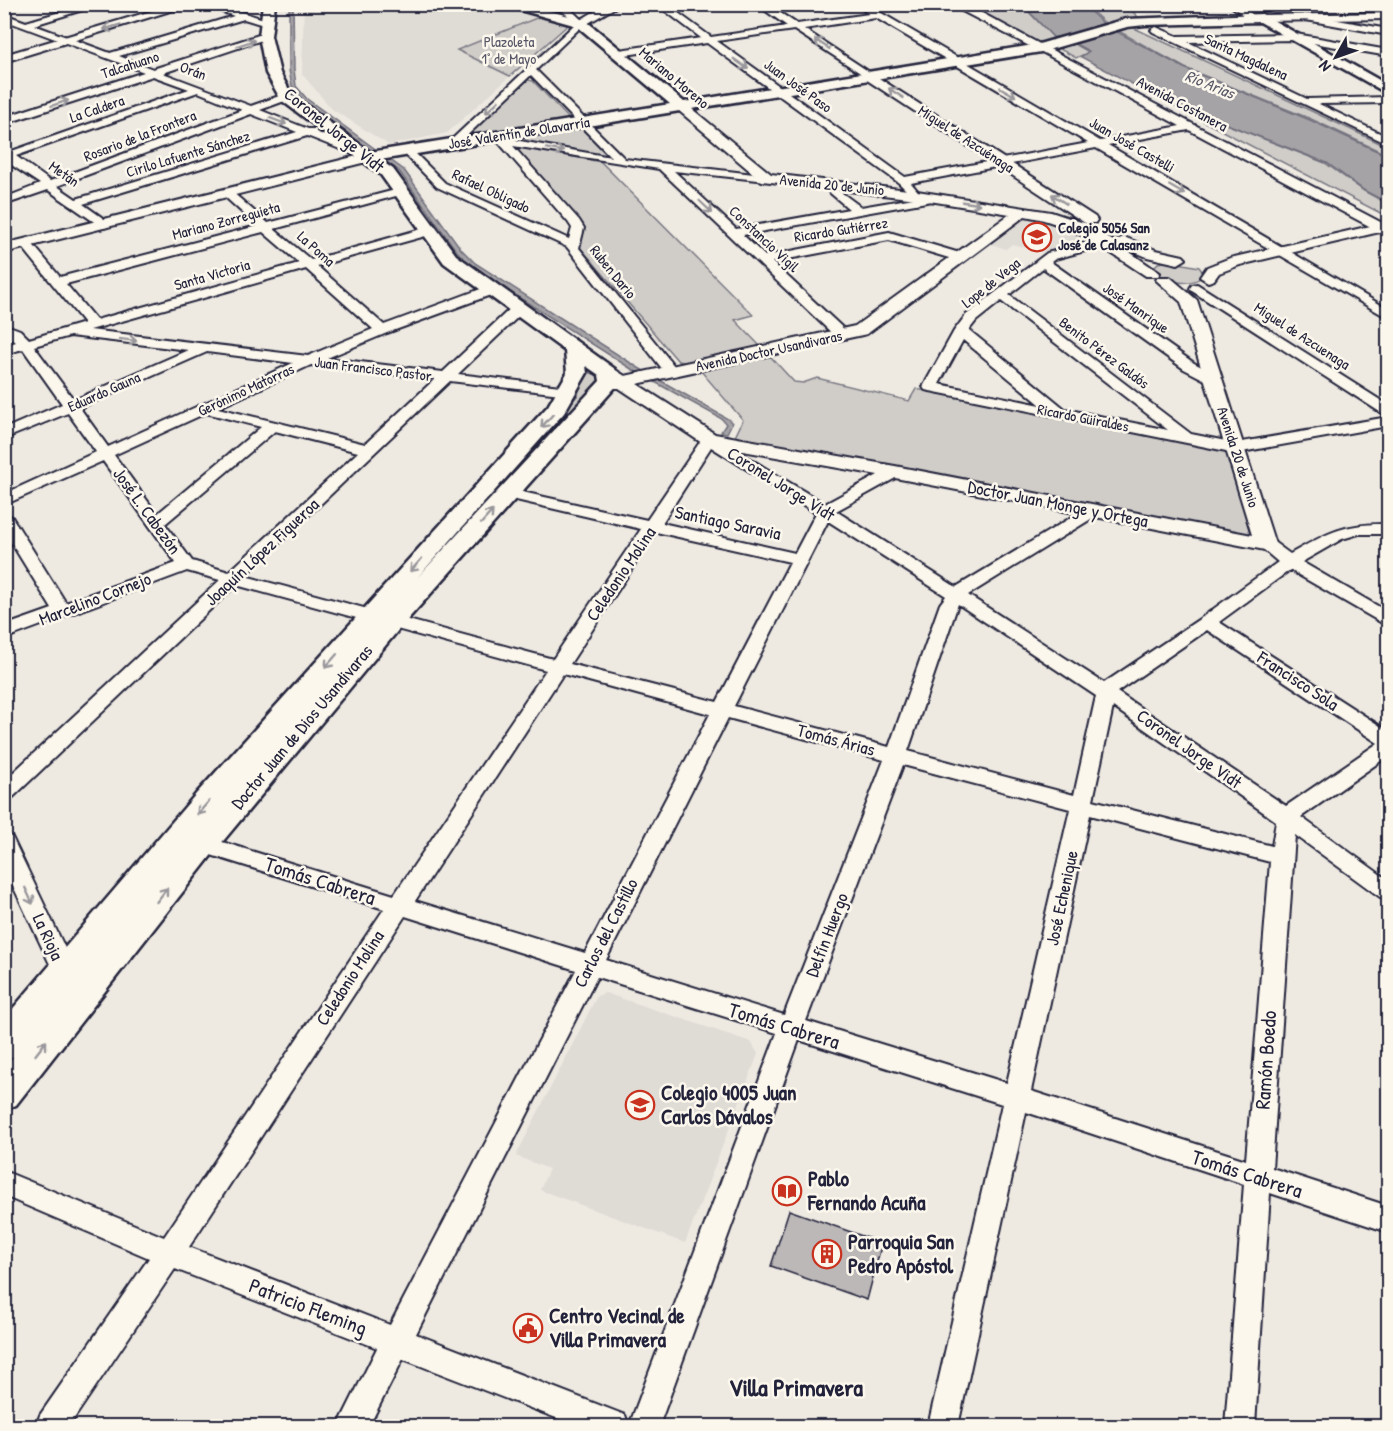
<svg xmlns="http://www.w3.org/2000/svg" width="1393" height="1431" viewBox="0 0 1393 1431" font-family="'Patrick Hand',sans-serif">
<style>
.built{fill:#dfdbd5}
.green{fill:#d0cdc9;stroke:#797882;stroke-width:1.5}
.water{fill:#a6a3a7;stroke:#716f7c;stroke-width:1.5}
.building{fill:#bcb8b8;stroke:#22223b;stroke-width:1.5}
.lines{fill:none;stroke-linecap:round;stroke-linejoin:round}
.minor-casing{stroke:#22223b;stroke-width:4}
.tertiary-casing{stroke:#22223b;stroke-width:4}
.secondary-casing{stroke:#22223b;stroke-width:5}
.minor{fill:#fbf7ec;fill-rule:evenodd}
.tertiary{fill:#fbf7ec;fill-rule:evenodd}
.secondary{fill:#fbf7ec;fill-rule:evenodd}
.oneway{stroke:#99979c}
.labels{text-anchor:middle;stroke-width:5;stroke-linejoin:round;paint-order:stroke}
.far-park-label{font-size:15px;fill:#565566;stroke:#fbf7ec}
.far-street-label{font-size:15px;fill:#22223b;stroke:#fbf7ec}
.far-poi-label{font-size:15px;font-weight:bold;fill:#22223b;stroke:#fbf7ec;text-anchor:start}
.far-water-label{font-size:16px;font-style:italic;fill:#575666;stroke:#fbf7ec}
.street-label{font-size:18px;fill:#22223b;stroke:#fbf7ec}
.near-street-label{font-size:21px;fill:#22223b;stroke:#fbf7ec}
.near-poi-label{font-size:21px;font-weight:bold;fill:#22223b;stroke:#fbf7ec;text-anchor:start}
.near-neighbourhood-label{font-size:24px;font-weight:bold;fill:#22223b;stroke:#fbf7ec}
</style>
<rect width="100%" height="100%" fill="#eeeae2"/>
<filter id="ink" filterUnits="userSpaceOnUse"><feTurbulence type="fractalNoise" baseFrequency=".0167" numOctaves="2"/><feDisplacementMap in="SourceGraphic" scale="12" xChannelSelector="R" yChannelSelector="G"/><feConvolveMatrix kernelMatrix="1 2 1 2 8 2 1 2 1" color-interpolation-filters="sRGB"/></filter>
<g filter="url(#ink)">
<path class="built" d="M304 5H498L539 17 458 49 510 76 447 133 389 145 332 109 302 74Z
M1019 218 1036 219 1058 225 1083 239 1082 242 1041 252 1012 244 1006 249 985 242Z
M605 993 751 1042 758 1054 685 1243 540 1190 549 1169 516 1156 597 996Z"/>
<path class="green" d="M973 5H1022L1053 37 1064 38 1089 52 1076 58 1049 43 1040 45 972 8Z
M1085 5H1126L1138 17 1122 19 1132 27 1388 147V155L1311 119 1185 68 1106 24Z
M539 17 569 24 510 76 457 50Z
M528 80 533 81 571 121 467 137 466 135Z
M1176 107 1200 114 1325 163 1364 191 1388 204V217Z
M574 127 581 128 608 155 604 157 513 139Z
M521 147 601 162 753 315 735 320 762 348 690 363 678 361 579 246 583 224 516 150Z
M1168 261 1199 267 1202 271V277C1188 287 1166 282 1154 272L1153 268 1158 263Z
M770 356 794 382 803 383 817 378 909 401 916 389 1218 447 1229 454 1254 532 1247 536 734 439 743 420 700 370Z
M588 372 600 376 601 380 390 613 397 595 578 395 581 379Z"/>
<path class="water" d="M289 5H293L294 69 296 86 307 99 404 170 461 249 475 263 637 367 728 419 732 423 727 433 721 432 726 424 722 419 633 370 470 266 455 249 399 171 303 100 292 86 289 70Z
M1023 5H1083L1106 26 1184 68 1310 120 1388 156V203L1365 191 1327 163 1201 114 1176 107 1081 57 1089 51 1064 38 1053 37Z"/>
<path class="building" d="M789 1210 882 1243 867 1300 771 1266Z"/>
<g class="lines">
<g class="minor-casing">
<path id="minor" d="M87 4H102L34 25 110 53 234 16 201 4H216L270 21 271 23 267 26 244 19 119 56 153 69 262 34H268V38L163 73 251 106 282 95H290V99L260 110 308 129H316V132L375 157 373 159H365L307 136 83 204 107 221V227L103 228 48 190 4 205V198L40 184 4 160V150L9 152 189 89 153 76 4 124V117L144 72 4 20V14L26 22ZM198 92 242 110 50 181 16 156ZM251 114 297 132 76 199 57 186Z
M555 4H565L585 23 536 70 625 159 771 176 773 178 767 181 674 171 736 229 849 209 822 186 820 184 826 181 861 207 914 198 899 183 707 43 619 56 614 53 619 50 701 38 656 4H666L711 37 787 26 756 4H767L797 24 869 14 855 4H866L1100 141 1180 126 1038 50V46H1044L1388 226V235L1384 234 1189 130 1108 145 1388 309V318L1096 148 911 183 922 196H936L938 198 932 201 743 235 765 256 889 232 963 254 965 257 959 261 889 240 772 262 847 332 849 335 847 338H837L659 169 513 146 579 220 584 228 579 248 679 372 672 376 667 375 567 247 437 187 401 150 406 147 410 148 445 183 569 239 572 228 568 222 493 136 498 133 520 141 611 157 531 75 457 145 453 146 448 143 576 23ZM876 18 1088 143 905 177 717 41 794 30 871 80 876 77 874 75 804 29Z
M1228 4H1239L1257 18 1250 20Z
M1304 14 1388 29V35L1301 19 1300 17Z
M1156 27 1177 36 1296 34 1388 50V56L1296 40 1188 42 1307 99 1388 97V103L1319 104 1388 137V144L1153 32 1151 30Z
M403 188 407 189V193L274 229 311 260 425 228H433V234L317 266 384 325 486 287H496L498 290 496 293 387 333 327 358 443 372 513 306H523L525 309 523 312 458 374 569 387 576 391 569 395 450 381 245 576 553 659 641 529 503 497 501 494 503 491 509 489 647 520 704 436 709 434 825 504 889 469H901L903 472 901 475 836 511 956 587 1087 508H1099L1101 511 1099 514 968 595 1104 683 1201 618 1278 562 1257 544 1259 540H1271L1290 554C1327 533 1344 523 1388 524V534H1359L1342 539 1302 562 1388 612V625L1382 623 1290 570 1219 622 1388 731V756L1301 817 1388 880V900L1380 897 1295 835 1272 1168 1388 1206V1232L1270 1193 1255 1426H1225L1244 1184 1026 1112 958 1426H928L1002 1104 799 1040 659 1426H577L403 1359 369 1426H338L377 1348 175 1269 69 1426H36L40 1415 149 1258 4 1196V1171L164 1237 384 909 185 847 182 841 185 835 193 833 394 895 546 670 236 585 11 799 4 801V781L220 580 187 571 4 639V626L52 609 4 531V512L12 517 66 603 176 563 103 461 4 505V494L96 452 68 413 4 439V429L62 404 23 349 4 354V346L16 342 4 333V324L20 330 29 339 84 323 20 244 26 240 30 241 60 277 257 226 223 195V191H231L268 223ZM263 232 299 263 96 320 66 284ZM306 269 373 329 308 356 90 330ZM70 336 188 350 74 400 34 346ZM207 352 293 363 108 447 80 408ZM311 365 435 379 365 444 218 408ZM206 413 261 427 157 514 114 455ZM275 431 358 452 229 572 192 561 165 524ZM711 447 816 513 795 553 662 523ZM828 521 946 596 940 604 889 747 734 706ZM656 532 790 562 717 702 570 664ZM958 604 1096 696 1074 795 908 751ZM1207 630 1378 743 1286 806 1117 692ZM563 674 710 714 585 953 415 901ZM1113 707 1276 821 1272 846 1093 800ZM728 718 884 760 784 1015 606 960ZM903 765 1070 809 1007 1083 806 1021ZM1090 815 1270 862 1246 1160 1031 1091ZM405 916 576 970 390 1325 189 1247ZM597 977 777 1033 629 1426 625 1415 416 1334Z
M1103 238 1109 242 1107 245 1055 259 1051 262 1194 363 1217 375 1219 378 1217 381H1207L1184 369 1043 268 1009 295 1191 434 1236 443 1388 417V426L1236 453 925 390 923 387 954 331 966 315 1047 253ZM1001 301 1168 430 1065 409 969 330 976 321ZM963 340 1041 405 939 384Z
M1197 284 1388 405V415L1383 414 1192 291 1190 288 1192 285Z
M4 835 12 837 72 963 83 977 79 984C68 988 64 985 56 977L4 867Z"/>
</g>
<g class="tertiary-casing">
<path id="tertiary" d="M4 4H12L4 8Z
M175 4H193L4 62V55Z
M607 4H621L585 25 581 26 575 23Z
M940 4 969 6 1047 48 1045 50H1037L962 11Z
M1388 13V19L1262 21 1257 18 1262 15Z
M871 73 1095 217 1097 220 1095 223H1085L867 80 865 77Z
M682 103 686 104 771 174 917 191 1051 212 1084 223 1118 244 1116 242 1119 239 1124 237 1156 250 1183 256 1186 259 1178 264 1147 257 1121 246 1160 273 1158 276H1146C1105 250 1075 224 1025 216L867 334 637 384 715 434 895 466 1252 535 1181 302 1156 280 1158 277H1170L1197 300 1275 544 1272 548 1265 550 895 478 709 445 702 443 619 388H608L605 384 608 381 599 373 602 369H614L625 376 855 326 1010 214 917 199 762 181 678 110 676 107Z
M369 153 374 154 376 157 374 160 4 253V244Z
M1388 222V230L1240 265 1219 273 1214 280 1208 282 1200 277 1207 267 1230 258Z"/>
</g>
<g class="secondary-casing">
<path id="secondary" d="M263 4H275L271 36 280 73 292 95 370 152 670 104 577 26 499 4H522L585 20 684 102 1039 44 1126 19 1262 14 1388 85V94L1260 22 1145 25 1127 27 1041 52 380 160 393 169 456 255 615 369 620 382 400 628 214 852 16 1105 4 1110V1067L13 1057 4 1060V1019L196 794 548 406 567 373 565 351 444 263 381 175 281 100 266 73 259 36ZM586 366 599 375 600 381 417 578 564 413 587 373Z"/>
</g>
<use href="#minor" class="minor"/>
<use href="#tertiary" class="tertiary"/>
<use href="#secondary" class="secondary"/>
</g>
<defs><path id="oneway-shaft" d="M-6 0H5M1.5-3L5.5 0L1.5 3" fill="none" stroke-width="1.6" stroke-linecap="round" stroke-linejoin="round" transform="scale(1.5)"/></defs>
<g class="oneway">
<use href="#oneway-shaft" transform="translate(112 27) rotate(164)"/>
<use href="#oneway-shaft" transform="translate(246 43) rotate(-18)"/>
<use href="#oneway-shaft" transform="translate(822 44) rotate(-147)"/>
<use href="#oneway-shaft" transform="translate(741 64) rotate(35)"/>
<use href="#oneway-shaft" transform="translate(1008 92) rotate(30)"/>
<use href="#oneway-shaft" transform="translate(896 93) rotate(-147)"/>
<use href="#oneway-shaft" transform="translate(60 103) rotate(-18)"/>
<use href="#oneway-shaft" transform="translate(492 107) rotate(137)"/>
<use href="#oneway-shaft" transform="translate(278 121) rotate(21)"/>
<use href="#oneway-shaft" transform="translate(555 150) rotate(10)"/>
<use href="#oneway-shaft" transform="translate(1177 190) rotate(30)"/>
<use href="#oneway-shaft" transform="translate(1059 199) rotate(-147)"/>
<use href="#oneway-shaft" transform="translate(971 203) rotate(8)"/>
<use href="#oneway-shaft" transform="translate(706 207) rotate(44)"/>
<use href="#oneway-shaft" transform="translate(128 340) rotate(7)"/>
<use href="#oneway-shaft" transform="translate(547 421) rotate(132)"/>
<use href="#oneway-shaft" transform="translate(487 517) rotate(-48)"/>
<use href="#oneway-shaft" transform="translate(416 565) rotate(132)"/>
<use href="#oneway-shaft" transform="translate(331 661) rotate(131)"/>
<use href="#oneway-shaft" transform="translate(203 808) rotate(131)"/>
<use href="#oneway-shaft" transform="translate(162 895) rotate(-52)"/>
<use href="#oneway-shaft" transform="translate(29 896) rotate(65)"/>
<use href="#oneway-shaft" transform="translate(41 1048) rotate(-52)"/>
</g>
</g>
<defs>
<g id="school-ring" transform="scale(1.5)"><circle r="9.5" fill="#fbf7ec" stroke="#c8321e" stroke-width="1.5"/><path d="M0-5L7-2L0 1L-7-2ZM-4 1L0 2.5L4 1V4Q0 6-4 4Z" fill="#c8321e"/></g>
<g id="library-ring" transform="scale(1.5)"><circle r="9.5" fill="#fbf7ec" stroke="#c8321e" stroke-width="1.5"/><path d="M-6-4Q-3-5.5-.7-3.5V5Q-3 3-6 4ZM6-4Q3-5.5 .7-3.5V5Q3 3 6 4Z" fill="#c8321e"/></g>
<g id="building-ring" transform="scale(1.5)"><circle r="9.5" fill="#fbf7ec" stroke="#c8321e" stroke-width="1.5"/><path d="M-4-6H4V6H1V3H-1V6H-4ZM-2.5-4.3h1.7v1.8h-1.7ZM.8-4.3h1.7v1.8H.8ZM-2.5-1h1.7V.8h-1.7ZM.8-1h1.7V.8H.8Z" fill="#c8321e"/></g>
<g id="civic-ring" transform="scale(1.5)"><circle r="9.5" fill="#fbf7ec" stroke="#c8321e" stroke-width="1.5"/><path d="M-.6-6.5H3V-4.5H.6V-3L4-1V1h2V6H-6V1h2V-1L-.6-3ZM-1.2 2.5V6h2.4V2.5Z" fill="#c8321e"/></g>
</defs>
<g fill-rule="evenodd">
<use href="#school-ring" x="1037" y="237"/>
<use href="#school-ring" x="640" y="1105"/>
<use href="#library-ring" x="787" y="1191"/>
<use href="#building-ring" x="827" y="1254"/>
<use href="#civic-ring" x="528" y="1328"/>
</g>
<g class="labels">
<g class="far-park-label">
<text x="509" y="47">Plazoleta<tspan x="509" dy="17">1° de Mayo</tspan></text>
</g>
<g class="far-street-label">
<text transform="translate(1246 57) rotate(25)" y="5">Santa Magdalena</text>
<text transform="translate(130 65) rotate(-18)" y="5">Talcahuano</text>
<text transform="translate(193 71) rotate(20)" y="5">Orán</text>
<text transform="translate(674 78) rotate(40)" y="5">Mariano Moreno</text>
<text transform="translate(798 86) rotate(36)" y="5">Juan José Paso</text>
<text transform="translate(1182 104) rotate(28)" y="5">Avenida Costanera</text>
<text transform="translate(97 109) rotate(-19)" y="5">La Caldera</text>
<text transform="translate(519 133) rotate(-9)" y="5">José Valentín de Olavarría</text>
<text transform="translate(140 136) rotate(-21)" y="5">Rosario de la Frontera</text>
<text transform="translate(966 139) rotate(33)" y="5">Miguel de Azcuénaga</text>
<text transform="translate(1132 145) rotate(30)" y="5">Juan José Castelli</text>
<text transform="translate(188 154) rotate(-17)" y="5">Cirilo Lafuente Sánchez</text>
<text transform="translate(64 174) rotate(35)" y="5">Metán</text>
<text transform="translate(832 185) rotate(6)" y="5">Avenida 20 de Junio</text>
<text transform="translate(491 191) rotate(25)" y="5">Rafael Obligado</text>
<text transform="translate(226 221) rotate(-15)" y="5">Mariano Zorreguieta</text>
<text transform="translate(841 230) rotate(-9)" y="5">Ricardo Gutiérrez</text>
<text transform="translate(764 239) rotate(43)" y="5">Constancio Vigil</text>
<text transform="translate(316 249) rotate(42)" y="5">La Poma</text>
<text transform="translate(613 272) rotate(51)" y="5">Ruben Dario</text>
<text transform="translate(212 275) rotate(-16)" y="5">Santa Victoria</text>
<text transform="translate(991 283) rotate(-39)" y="5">Lope de Vega</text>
<text transform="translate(1136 308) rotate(35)" y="5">José Manrique</text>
<text transform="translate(1302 336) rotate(33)" y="5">Miguel de Azcuenaga</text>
<text transform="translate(769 351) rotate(-12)" y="5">Avenida Doctor Usandivaras</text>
<text transform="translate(1104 353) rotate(37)" y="5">Benito Pérez Galdós</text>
<text transform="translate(373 369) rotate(7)" y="5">Juan Francisco Pastor</text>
<text transform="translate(246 390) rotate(-25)" y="5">Gerónimo Matorras</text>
<text transform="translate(104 392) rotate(-24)" y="5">Eduardo Gauna</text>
<text transform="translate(1083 418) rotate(11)" y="5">Ricardo Güiraldes</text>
<text transform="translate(1238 457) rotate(72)" y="5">Avenida 20 de Junio</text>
</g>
<g class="far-poi-label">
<text x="1058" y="233">Colegio 5056 San<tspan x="1058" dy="17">José de Calasanz</tspan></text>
</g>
<g class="far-water-label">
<text transform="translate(1210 84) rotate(22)" y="6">Río Arias</text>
</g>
<g class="street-label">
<text transform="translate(334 130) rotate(39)" y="6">Coronel Jorge Vidt</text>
<text transform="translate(781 484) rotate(32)" y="6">Coronel Jorge Vidt</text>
<text transform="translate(1058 504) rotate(11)" y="6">Doctor Juan Monge y Ortega</text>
<text transform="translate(147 511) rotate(54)" y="6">José L. Cabezón</text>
<text transform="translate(728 523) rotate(12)" y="6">Santiago Saravia</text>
<text transform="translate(262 552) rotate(-43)" y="6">Joaquín López Figueroa</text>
<text transform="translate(621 574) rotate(-56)" y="6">Celedonio Molina</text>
<text transform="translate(95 599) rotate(-21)" y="6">Marcelino Cornejo</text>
<text transform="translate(1298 681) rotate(33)" y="6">Francisco Sola</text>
<text transform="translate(302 727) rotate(-50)" y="6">Doctor Juan de Dios Usandivaras</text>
<text transform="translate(836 740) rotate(15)" y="6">Tomás Árias</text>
<text transform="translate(1189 749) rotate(35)" y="6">Coronel Jorge Vidt</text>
<text transform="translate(1062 898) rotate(-78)" y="6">José Echenique</text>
<text transform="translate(606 933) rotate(-63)" y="6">Carlos del Castillo</text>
<text transform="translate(827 935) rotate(-69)" y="6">Delfín Huergo</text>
<text transform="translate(48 937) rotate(65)" y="6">La Rioja</text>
<text transform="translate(350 978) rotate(-57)" y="6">Celedonio Molina</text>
</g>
<g class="near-street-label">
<text transform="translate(320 881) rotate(18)" y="7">Tomás Cabrera</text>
<text transform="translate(784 1026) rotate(17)" y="7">Tomás Cabrera</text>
<text transform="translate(1266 1060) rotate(-86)" y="7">Ramón Boedo</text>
<text transform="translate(1247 1174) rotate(18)" y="7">Tomás Cabrera</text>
<text transform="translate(308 1307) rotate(21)" y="7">Patricio Fleming</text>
</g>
<g class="near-poi-label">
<text x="661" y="1100">Colegio 4005 Juan<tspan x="661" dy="24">Carlos Dávalos</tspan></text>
<text x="808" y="1186">Pablo<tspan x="808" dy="24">Fernando Acuña</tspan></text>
<text x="848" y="1249">Parroquia San<tspan x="848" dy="24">Pedro Apóstol</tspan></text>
<text x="549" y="1323">Centro Vecinal de<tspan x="549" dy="24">Villa Primavera</tspan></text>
</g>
<g class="near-neighbourhood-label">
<text x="796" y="1396">Villa Primavera</text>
</g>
</g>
<rect width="1393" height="1431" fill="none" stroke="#fbf7ec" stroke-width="24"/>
<rect x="12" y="12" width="1369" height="1407" fill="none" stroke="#22223b" stroke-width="2" filter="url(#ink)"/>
<g transform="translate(1336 57) rotate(230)" stroke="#fbf7ec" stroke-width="4.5" paint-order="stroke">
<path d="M0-4.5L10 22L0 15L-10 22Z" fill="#22223b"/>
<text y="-9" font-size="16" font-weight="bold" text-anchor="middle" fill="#22223b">N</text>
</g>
</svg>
